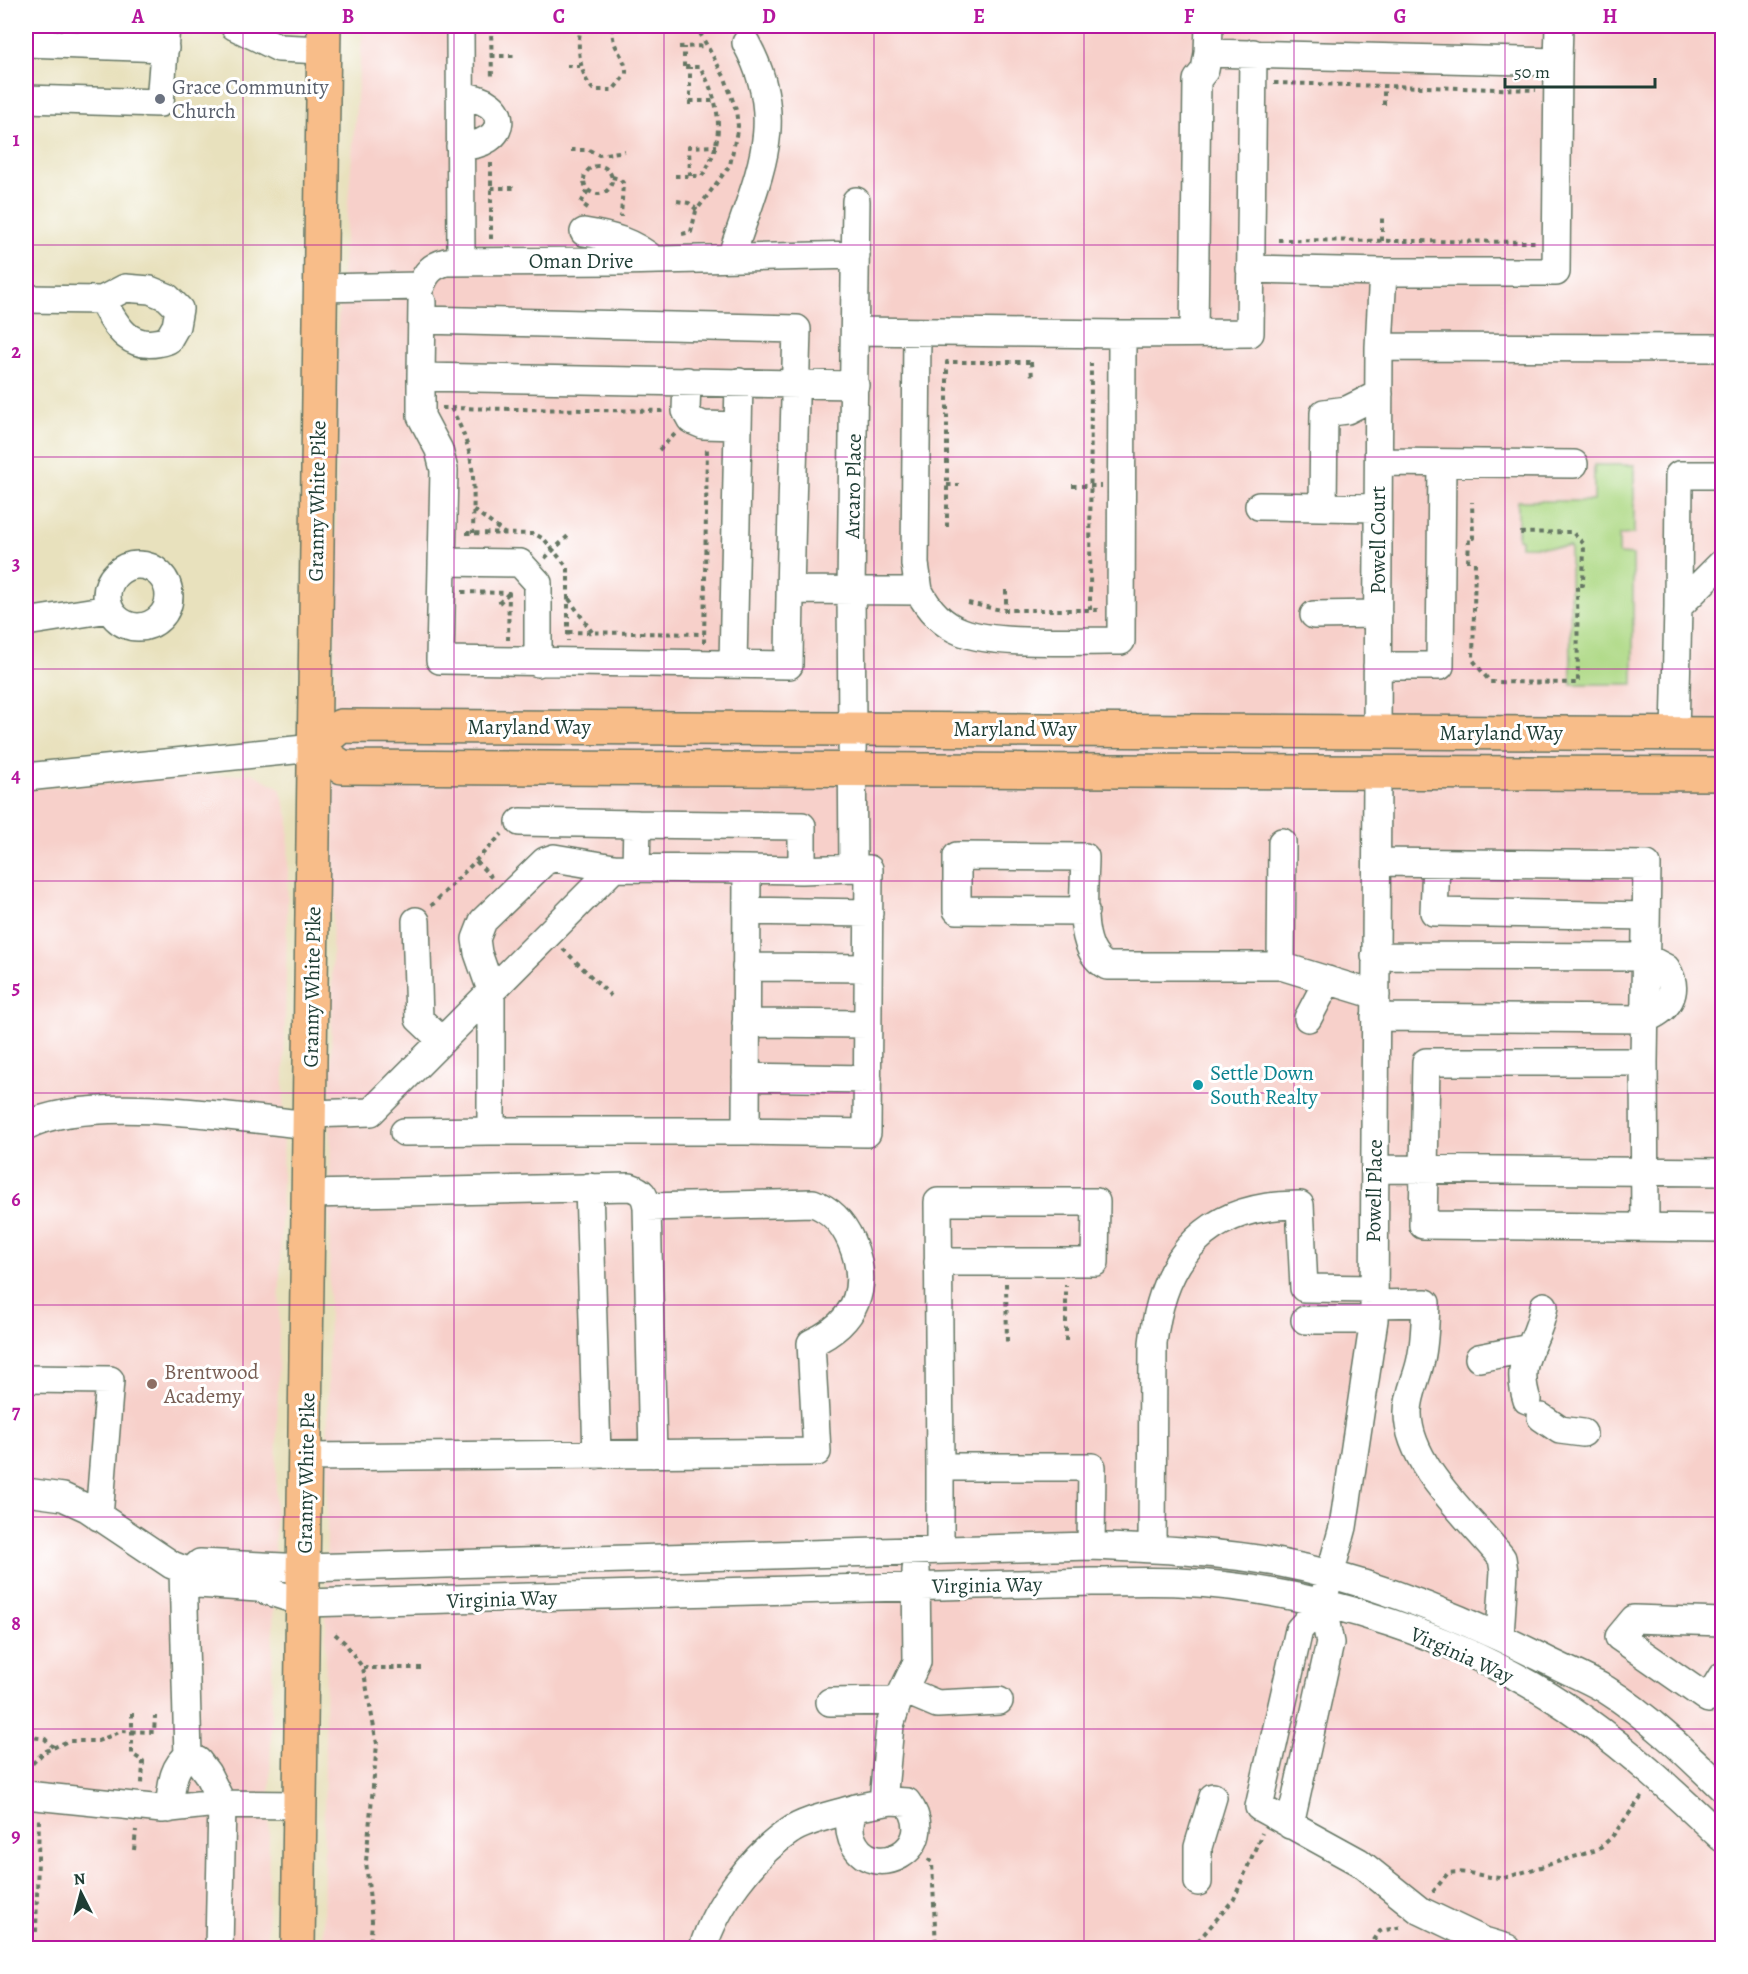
<svg xmlns="http://www.w3.org/2000/svg" width="1748" height="1974" viewBox="0 0 1748 1974" font-family="Alegreya,serif">
<style>
.built{fill:#f7d0ca}
.green{fill:#aed985;stroke:#668b5c;stroke-width:1.5}
.lines{fill:none;stroke-linecap:round;stroke-linejoin:round}
.minor-casing{stroke:#657664;stroke-width:30}
.major-casing{stroke:#657664;stroke-width:36}
.path{stroke:#657664;stroke-width:4;stroke-dasharray:4.5 4.5;stroke-linecap:butt}
.minor{stroke:#fff;stroke-width:27}
.major{stroke:#f8bd89;stroke-width:33}
.grid{fill:none;stroke:#b5179e;stroke-width:1.5;stroke-opacity:0.55}
.worship-dot{fill:#6b7280;stroke:#fff;stroke-width:2}
.culture-dot{fill:#0f9aa8;stroke:#fff;stroke-width:2}
.education-dot{fill:#8d6e63;stroke:#fff;stroke-width:2}
.labels{text-anchor:middle;stroke-width:6;stroke-linejoin:round;paint-order:stroke}
.worship-label{font-size:21px;fill:#5b616d;stroke:#fff;text-anchor:start}
.street-label{font-size:21px;fill:#1f3d34;stroke:#fff}
.culture-label{font-size:21px;fill:#0d838f;stroke:#fff;text-anchor:start}
.education-label{font-size:21px;fill:#785e54;stroke:#fff;text-anchor:start}
.neatline{fill:none;stroke:#b5179e;stroke-width:2}
.grid-label{font-size:20px;text-anchor:middle;font-weight:bold;fill:#b5179e}
</style>
<rect width="100%" height="100%" fill="#fff"/>
<filter id="ink" filterUnits="userSpaceOnUse"><feTurbulence type="fractalNoise" baseFrequency=".0167" numOctaves="2"/><feDisplacementMap in="SourceGraphic" scale="12" xChannelSelector="R" yChannelSelector="G"/><feConvolveMatrix kernelMatrix="1 2 1 2 8 2 1 2 1" color-interpolation-filters="sRGB"/></filter>
<filter id="wash" filterUnits="userSpaceOnUse"><feTurbulence type="fractalNoise" baseFrequency=".008" numOctaves="4" result="noise"/><feDisplacementMap in="SourceGraphic" scale="24" xChannelSelector="R" yChannelSelector="G"/><feGaussianBlur stdDeviation="1.35" result="paint"/><feColorMatrix in="noise" values="0 0 0 0 0 0 0 0 0 0 0 0 0 0 0 0 0 1.4 0 .05"/><feComposite in="paint" operator="in"/></filter>
<g filter="url(#wash)">
<rect width="100%" height="100%" fill="#e8e1bd"/>
<path class="built" d="M363 26H1722V1948H323L338 320Z
M252 773 280 788 289 819 267 1948H26V789Z"/>
<path class="green" d="M1594 465H1634V534L1619 535V554L1633 555V684H1571L1570 547 1521 546V540L1518 539V501H1594Z"/>
</g>
<g filter="url(#ink)">
<g class="lines">
<g class="minor-casing">
<path id="minor" d="M234 26 279 48 323 50
M1209 26 1208 53 1558 62 1559 26
M460 27 461 262
M26 43 165 48
M26 99 160 103 166 26
M460 146C509 146 514 100 461 96
M584 232C611 236 633 242 654 260
M731 258C756 178 790 123 746 43
M1250 269 1383 272 1379 347 1377 732
M1383 272H1556L1558 62
M319 288 421 286C426 272 432 266 446 262L619 261 856 255
M26 299 102 300 125 288 150 290 167 297 179 309 176 326 168 340C131 353 117 329 102 300
M422 320 797 329C794 441 790 553 789 665L440 660 444 470 439 450 421 416V377C565 379 710 381 855 385
M855 331 1122 334
M917 333 915 564 919 591
M1194 333 1197 80 1205 70 1208 53
M1379 347 1722 348
M421 377 422 302
M687 381 686 411 691 420 703 425 738 426
M1379 462 1574 464
M1259 506 1378 508
M1323 507 1324 413 1347 410 1379 394
M442 562 520 563 538 583V663
M107 596a31 31 0 1 1 62 0a31 31 0 1 1-62 0Z
M790 590 919 591C928 609 943 625 962 632 998 646 1080 640 1121 641L1122 334 1250 333 1253 53
M1678 607 1679 475H1722
M1314 615 1378 614
M26 622 109 609
M733 664 739 382
M1377 666H1440L1442 463
M1675 734 1678 607 1722 563
M26 777 314 748
M520 822 637 824
M1282 842 1281 966 1376 995
M1377 862 1647 865 1644 1062
M1436 863 1434 912 1646 916
M636 868 637 824 802 826V870L853 868 851 591 856 201
M747 869 614 868 554 858 545 861 483 921 476 939 478 953 491 990V1131H746L747 869 802 870
M747 911 869 913
M1085 911 957 910V856L1085 857C1085 888 1075 951 1107 966H1281
M416 921 419 1019 441 1040
M1375 956 1645 957 1666 968C1681 992 1668 1011 1644 1019L1375 1017
M746 967 868 968
M1308 1018 1328 980
M746 1023 868 1024
M746 1077 868 1079
M310 1114 371 1112 614 868
M26 1126C89 1093 237 1118 310 1125
M746 1131 867 1133 869 869 853 868
M404 1132 491 1131
M1375 1169 1722 1172
M589 1187 597 1455
M647 1207 653 1454
M1645 1227 1644 1062H1426L1423 1225 1722 1228
M938 1262H1095L1096 1202H938L940 1467
M1374 1304 1426 1303C1425 1322 1425 1341 1421 1359 1418 1376 1408 1394 1408 1412 1407 1465 1472 1520 1502 1558L1504 1571 1500 1636
M1305 1320H1374
M1479 1358 1530 1348
M26 1379 110 1380 99 1517
M1527 1400C1513 1357 1538 1347 1544 1306
M1541 1417 1560 1430 1583 1433
M306 1457 817 1452 811 1343C856 1323 871 1287 851 1241 843 1223 832 1210 813 1203L647 1207C645 1195 642 1191 630 1187L309 1194
M26 1492 63 1497 87 1508 172 1565 190 1572 198 1584 258 1588 305 1603 1092 1582C1121 1582 1150 1581 1179 1582 1316 1588 1472 1639 1584 1719 1633 1754 1679 1797 1722 1838
M1152 1549 1153 1343C1163 1254 1209 1204 1300 1205L1304 1288 1374 1289
M940 1550V1467H1092L1091 1546
M183 1570 188 1756
M190 1572 200 1563 305 1568 1091 1546C1153 1549 1215 1551 1276 1562 1368 1579 1457 1615 1540 1657 1561 1668 1584 1677 1605 1689 1648 1716 1686 1753 1722 1788
M1322 1604 1299 1630 1259 1807 1359 1862 1419 1910 1484 1941 1507 1948
M1722 1622 1634 1619 1619 1637 1708 1699 1722 1676
M904 1690 937 1704 999 1701
M830 1702 898 1701
M188 1756 198 1761 207 1773 222 1803 219 1948
M26 1795 162 1809 207 1804 302 1805
M891 1801 907 1802C943 1849 870 1885 852 1839 848 1828 850 1817 855 1808Z
M883 1802 890 1725 898 1701 917 1662 916 1570
M169 1809C172 1788 171 1768 188 1756
M1290 1825 1330 1643 1322 1604 1343 1527 1374 1320 1377 772
M1198 1882V1847L1213 1797
M703 1948C715 1907 753 1855 790 1831 805 1820 837 1814 855 1808"/>
</g>
<g class="major-casing">
<path id="major" d="M314 748 341 726 1722 734
M314 748 342 767 1722 774
M298 1948 324 26"/>
</g>
<path class="path" d="M491 26 492 80
M570 26V29
M582 26C575 41 580 79 594 90H613L626 74C627 56 610 48 613 29L617 26
M584 26 613 30
M679 47 706 46
M491 56H516
M567 66H580
M684 67V47
M1274 83 1536 90
M690 101H715
M690 105V67
M1384 105V84
M571 150H589L599 155 625 151
M584 180a14 14 0 1 1 28 0a14 14 0 1 1-28 0Z
M675 176H702C726 140 721 103 700 67H681
M690 176 689 147 716 146
M612 177 620 179 623 183 621 217
M491 188H515
M677 201 689 203 697 210
M588 208 581 203 588 190
M682 234 691 232 696 211 730 165 738 126 736 110 725 78 696 26
M491 239V163
M1278 240 1535 242
M1382 241V218
M1031 362 1032 379
M442 408 665 411
M451 408C477 455 474 481 473 533
M659 450 676 433
M947 485H959
M1072 486H1101
M474 510 504 533
M947 527V362H1031
M466 533 535 534 544 539 568 568V641
M545 558 569 535
M1468 562 1469 538H1473L1472 502
M1475 562 1473 660 1490 682 1578 683 1577 585H1583L1584 544 1572 532 1518 533
M1006 590V611
M462 592 509 593 508 640
M569 599 592 632
M499 603 509 593
M968 603 1001 610H1099
M1090 610 1091 363
M568 632 704 634
M704 643 707 446
M476 861 494 880
M431 906 502 834
M563 949 611 996
M1006 1283 1007 1342
M1066 1341V1285
M335 1634 345 1643 363 1668 377 1744 366 1861 372 1921 370 1948
M363 1668H421
M132 1713V1754L143 1761 142 1784
M26 1736 45 1739 53 1747
M26 1770 44 1752 68 1741H98L122 1731 154 1732 155 1716
M134 1850 136 1830
M928 1859 932 1862 936 1948
M1433 1892 1448 1873C1469 1870 1485 1878 1504 1878L1597 1850 1611 1838 1643 1795
M36 1932 39 1819
M1192 1948 1234 1899 1262 1833
M1369 1948 1380 1931 1403 1927"/>
<use href="#minor" class="minor"/>
<use href="#major" class="major"/>
</g>
</g>
<path class="grid" d="M243 26V1948M454 26V1948M664 26V1948M874 26V1948M1084 26V1948M1294 26V1948M1505 26V1948M26 245H1722M26 457H1722M26 669H1722M26 881H1722M26 1093H1722M26 1305H1722M26 1517H1722M26 1729H1722"/>
<circle class="worship-dot" cx="160" cy="99" r="6"/>
<circle class="culture-dot" cx="1198" cy="1085" r="6"/>
<circle class="education-dot" cx="152" cy="1384" r="6"/>
<g class="labels">
<g class="worship-label">
<text x="172" y="94">Grace Community<tspan x="172" dy="24">Church</tspan></text>
</g>
<g class="street-label">
<text x="581" y="268">Oman Drive</text>
<text transform="translate(853 486) rotate(-89)" y="7">Arcaro Place</text>
<text transform="translate(317 501) rotate(-89)" y="7">Granny White Pike</text>
<text transform="translate(1378 540) rotate(-90)" y="7">Powell Court</text>
<text x="529" y="734">Maryland Way</text>
<text x="1015" y="736">Maryland Way</text>
<text x="1501" y="740">Maryland Way</text>
<text transform="translate(312 987) rotate(-89)" y="7">Granny White Pike</text>
<text transform="translate(1374 1191) rotate(-89)" y="7">Powell Place</text>
<text transform="translate(306 1473) rotate(-89)" y="7">Granny White Pike</text>
<text transform="translate(987 1585) rotate(-1)" y="7">Virginia Way</text>
<text transform="translate(502 1599) rotate(-2)" y="7">Virginia Way</text>
<text transform="translate(1462 1655) rotate(24)" y="7">Virginia Way</text>
</g>
<g class="culture-label">
<text x="1210" y="1080">Settle Down<tspan x="1210" dy="24">South Realty</tspan></text>
</g>
<g class="education-label">
<text x="164" y="1379">Brentwood<tspan x="164" dy="24">Academy</tspan></text>
</g>
</g>
<rect width="1748" height="1974" fill="none" stroke="#fff" stroke-width="66"/>
<g transform="translate(81 1893) rotate(354)" stroke="#ffffff" stroke-width="4.5" paint-order="stroke">
<path d="M0-4.5L10 22L0 15L-10 22Z" fill="#1f3d34"/>
<text y="-9" font-size="16" font-weight="bold" text-anchor="middle" fill="#1f3d34">N</text>
</g>
<path d="M1505 78v9h150v-9" fill="none" stroke="#1f3d34" stroke-width="3"/>
<text x="1514" y="78" font-size="18" fill="#1f3d34" stroke="#ffffff" stroke-width="4.5" paint-order="stroke">50 m</text>
<rect x="33" y="33" width="1682" height="1908" class="neatline"/>
<g class="grid-label">
<text x="138" y="23">A</text>
<text x="348" y="23">B</text>
<text x="559" y="23">C</text>
<text x="769" y="23">D</text>
<text x="979" y="23">E</text>
<text x="1189" y="23">F</text>
<text x="1400" y="23">G</text>
<text x="1610" y="23">H</text>
<text x="16" y="146">1</text>
<text x="16" y="358">2</text>
<text x="16" y="570">3</text>
<text x="16" y="782">4</text>
<text x="16" y="994">5</text>
<text x="16" y="1206">6</text>
<text x="16" y="1418">7</text>
<text x="16" y="1630">8</text>
<text x="16" y="1842">9</text>
</g>
</svg>
